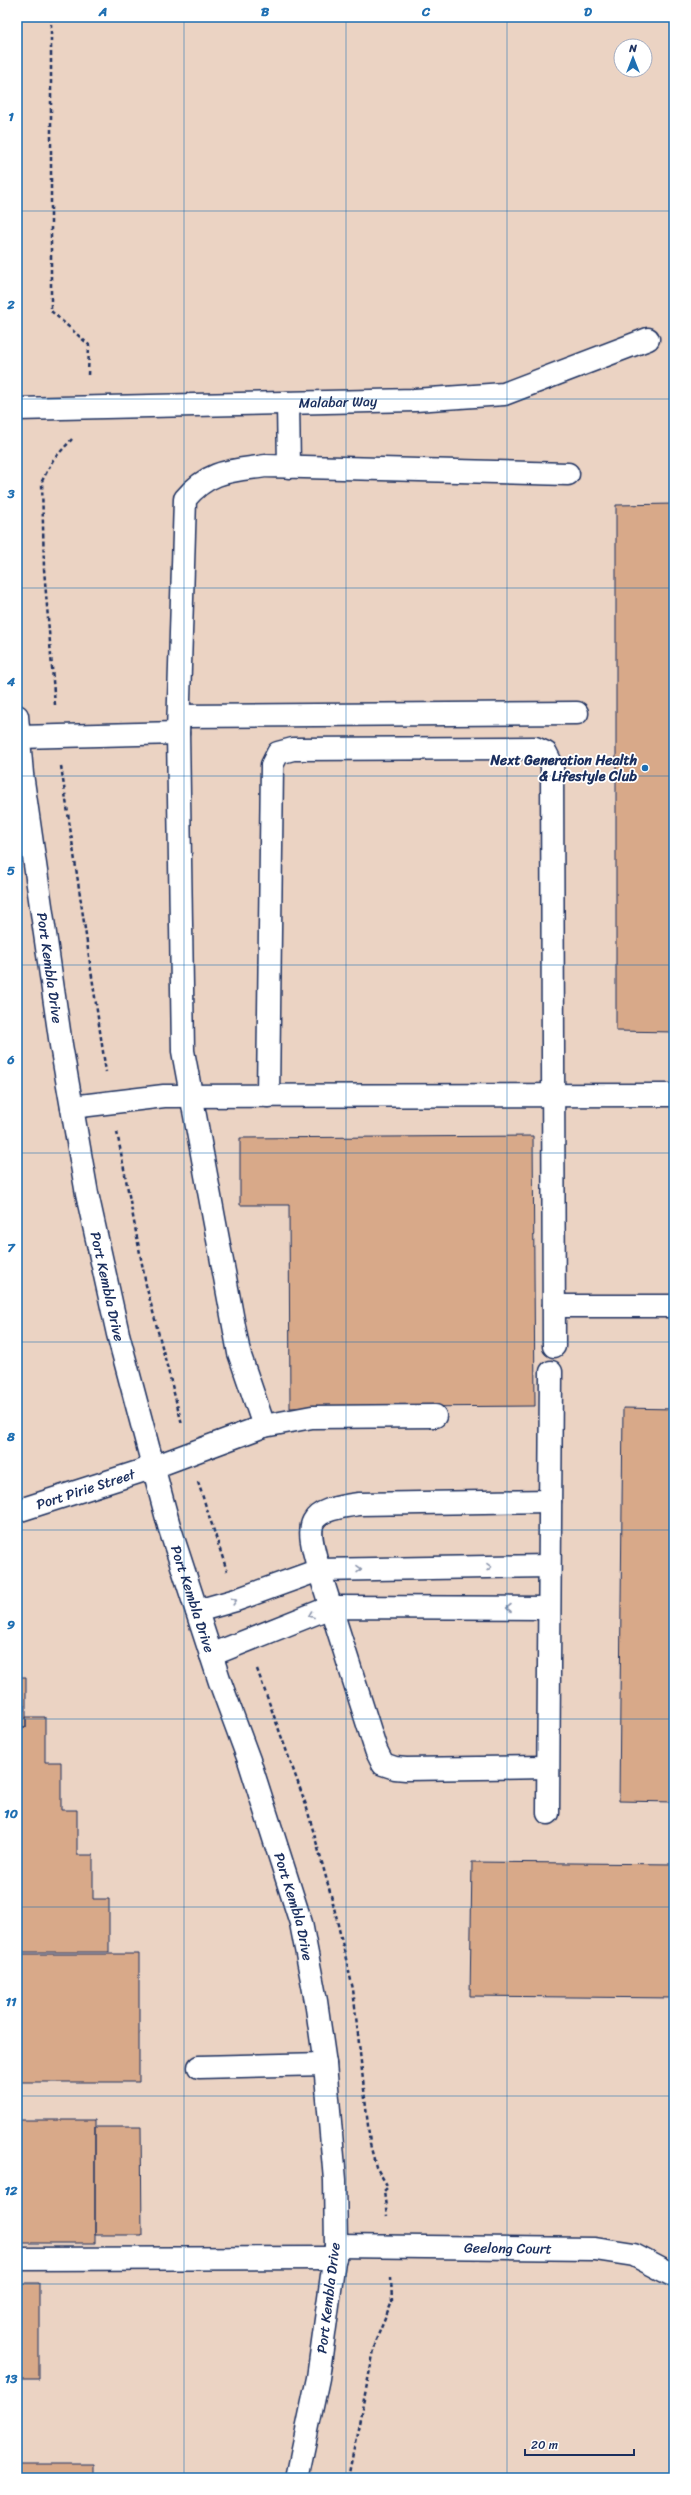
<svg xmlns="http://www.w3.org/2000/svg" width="691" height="2495" viewBox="0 0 691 2495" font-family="Sriracha,sans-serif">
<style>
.built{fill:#ebd3c3;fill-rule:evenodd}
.building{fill:#d8a989;stroke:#1b2f5e}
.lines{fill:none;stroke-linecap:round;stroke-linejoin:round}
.minor-casing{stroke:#1b2f5e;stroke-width:25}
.path{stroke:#1b2f5e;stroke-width:2.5;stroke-dasharray:4 3;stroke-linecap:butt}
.minor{stroke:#fff;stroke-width:22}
.oneway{stroke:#8d97ae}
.grid{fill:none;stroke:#1f6fb2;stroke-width:1;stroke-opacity:0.55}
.poi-dot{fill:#1f6fb2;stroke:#fff;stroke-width:1.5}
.labels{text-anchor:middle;stroke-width:3.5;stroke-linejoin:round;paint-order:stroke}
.street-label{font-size:14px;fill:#1b2f5e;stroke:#fff}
.poi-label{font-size:14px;font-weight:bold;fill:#1b2f5e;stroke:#fff;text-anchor:end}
.neatline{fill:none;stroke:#1f6fb2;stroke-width:1.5}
.grid-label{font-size:13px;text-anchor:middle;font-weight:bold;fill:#1f6fb2}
</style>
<rect width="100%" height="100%" fill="#f3e5dc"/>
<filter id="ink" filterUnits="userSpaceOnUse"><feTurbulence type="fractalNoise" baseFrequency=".025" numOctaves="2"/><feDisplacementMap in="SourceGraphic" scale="8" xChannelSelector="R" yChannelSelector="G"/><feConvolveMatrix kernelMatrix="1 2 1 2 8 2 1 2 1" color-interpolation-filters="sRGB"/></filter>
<g filter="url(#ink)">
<path class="built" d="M17 17H674V2478H17ZM621 46H645V70H621Z"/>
<path class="building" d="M674 504V1032L616 1031V505Z
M533 1136 535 1406 290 1408 289 1205H240V1138Z
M623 1408 674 1409V1802L619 1801Z
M17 1677H26V1727H17Z
M26 1717H45V1762H61V1810H77V1855H93V1899H109V1952H17V1727H26Z
M472 1862 674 1864V1998L470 1996Z
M17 1954H139V2082H17Z
M17 2120H95V2243H17Z
M95 2127H141L142 2235H95Z
M17 2283H39V2379H17Z
M19 2464H94V2478H19Z"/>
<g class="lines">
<g class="minor-casing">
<g id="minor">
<path d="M288 403 289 467"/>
<path id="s1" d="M17 409 415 400 504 394 648 339"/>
<path id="s2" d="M17 716 22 774 61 1045 87 1194 118 1334 169 1526 220 1682 249 1760 301 1923 316 2001 325 2064 335 2180 336 2246 318 2378 297 2478"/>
<path d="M179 716 577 713"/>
<path d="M19 737 178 733"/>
<path d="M268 1096 272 765 278 753 293 749 535 748 546 753 552 765 554 1346"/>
<path d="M72 1107 164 1096 674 1095"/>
<path d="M554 1306H674"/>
<path d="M264 1426 239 1353 183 1051 178 733 185 499C209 470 231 471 266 466L568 474"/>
<path id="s3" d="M17 1511 154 1467 264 1426 312 1417 435 1416"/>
<path d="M197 1611 236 1600 319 1570 549 1566"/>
<path d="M211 1655 331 1607 548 1608"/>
<path d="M547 1767 406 1769 395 1768 383 1764 376 1750 319 1570C305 1521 305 1511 359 1504L550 1501"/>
<path d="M548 1813 551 1372"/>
<path d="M199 2067 325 2064"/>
<path id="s4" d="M336 2246 595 2249 634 2255 674 2276"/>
<path d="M17 2259 335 2258"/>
</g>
</g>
<path class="path" d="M51 17V311L89 345 88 376
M55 705 44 569 42 481 53 460 72 439
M61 766 106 1072
M117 1132 146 1285 182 1424
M198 1482 227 1571
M257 1669 306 1805 332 1899 353 1989 370 2144 376 2167 388 2187 384 2191 387 2216
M348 2478 376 2340 392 2302 391 2277"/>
<use href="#minor" class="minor"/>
</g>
<defs><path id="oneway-chevron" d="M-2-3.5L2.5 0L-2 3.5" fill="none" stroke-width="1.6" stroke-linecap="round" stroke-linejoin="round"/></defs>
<g class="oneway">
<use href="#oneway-chevron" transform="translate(489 1567) rotate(-1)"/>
<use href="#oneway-chevron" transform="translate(359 1569) rotate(-1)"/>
<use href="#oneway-chevron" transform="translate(234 1601) rotate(-17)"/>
<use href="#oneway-chevron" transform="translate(509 1608) rotate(-180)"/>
<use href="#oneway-chevron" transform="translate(311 1615) rotate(159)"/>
</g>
</g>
<path class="grid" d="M184 17V2478M346 17V2478M507 17V2478M17 211H674M17 399H674M17 588H674M17 776H674M17 965H674M17 1153H674M17 1342H674M17 1530H674M17 1719H674M17 1907H674M17 2096H674M17 2284H674"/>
<circle class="poi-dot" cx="645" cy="768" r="4"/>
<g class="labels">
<g class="street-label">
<text dy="5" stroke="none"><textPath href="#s1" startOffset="321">Malabar Way</textPath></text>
<text dy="5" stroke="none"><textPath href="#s2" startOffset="254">Port Kembla Drive</textPath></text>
<text dy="5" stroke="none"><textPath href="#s2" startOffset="578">Port Kembla Drive</textPath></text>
<text dy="5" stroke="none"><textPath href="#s3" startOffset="72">Port Pirie Street</textPath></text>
<text dy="5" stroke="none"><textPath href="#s2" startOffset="902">Port Kembla Drive</textPath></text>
<text dy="5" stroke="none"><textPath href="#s2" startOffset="1226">Port Kembla Drive</textPath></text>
<text dy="5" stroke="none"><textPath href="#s4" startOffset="172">Geelong Court</textPath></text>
<text transform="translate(328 2298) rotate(-83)" y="5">Port Kembla Drive</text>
</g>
<g class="poi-label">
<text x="637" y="765">Next Generation Health<tspan x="637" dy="16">&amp; Lifestyle Club</tspan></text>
</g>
</g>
<rect width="691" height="2495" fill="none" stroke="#fff" stroke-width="44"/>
<g transform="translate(633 58)"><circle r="19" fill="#ffffff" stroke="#a4acbf"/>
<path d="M0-3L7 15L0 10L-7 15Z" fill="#1f6fb2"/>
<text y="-6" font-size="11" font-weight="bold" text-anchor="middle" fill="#1b2f5e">N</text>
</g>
<path d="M525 2449v6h109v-6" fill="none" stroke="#1b2f5e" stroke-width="2"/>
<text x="531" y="2449" font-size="12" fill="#1b2f5e" stroke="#ffffff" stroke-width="3" paint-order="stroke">20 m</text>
<rect x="22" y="22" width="647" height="2451" class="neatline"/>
<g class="grid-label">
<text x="103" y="16">A</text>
<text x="265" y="16">B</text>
<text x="426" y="16">C</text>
<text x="588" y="16">D</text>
<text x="11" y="121">1</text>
<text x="11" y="309">2</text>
<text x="11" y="498">3</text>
<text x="11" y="686">4</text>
<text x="11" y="875">5</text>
<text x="11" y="1064">6</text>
<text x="11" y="1252">7</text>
<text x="11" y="1441">8</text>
<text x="11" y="1629">9</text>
<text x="11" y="1818">10</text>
<text x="11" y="2006">11</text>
<text x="11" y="2195">12</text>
<text x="11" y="2383">13</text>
</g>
</svg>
